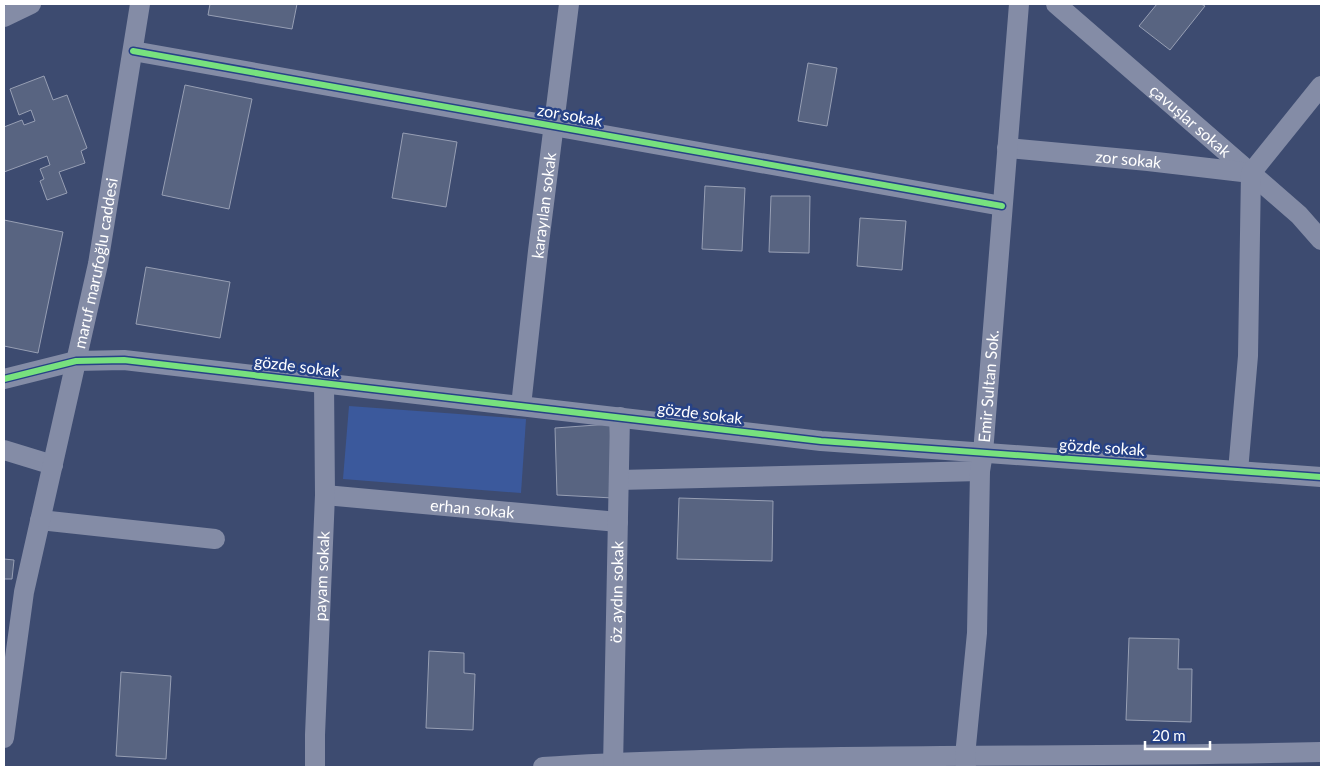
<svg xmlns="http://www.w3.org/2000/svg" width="1325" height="771" viewBox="0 0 1325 771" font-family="Lato,sans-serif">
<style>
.green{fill:#3b599c}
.building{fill:#586481;stroke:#979fb4}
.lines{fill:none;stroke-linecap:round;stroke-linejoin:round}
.street{stroke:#848ca6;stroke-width:20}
.cycleway-casing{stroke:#274286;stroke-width:9}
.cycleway{stroke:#77e17e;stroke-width:6}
.labels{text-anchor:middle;stroke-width:5;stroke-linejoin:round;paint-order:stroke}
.street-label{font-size:16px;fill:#fff;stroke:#274286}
</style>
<rect width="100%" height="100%" fill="#3d4b70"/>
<path class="green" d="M349 406 526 419 521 493 343 479Z"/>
<path class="building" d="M210 4H297L292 29 208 15Z
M1157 4H1201L1205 6 1170 50 1139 26Z
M808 63 837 68 827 126 798 121Z
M44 76 53 100 67 95 87 148 81 151 85 163 59 172 67 193 47 200 40 181 44 179 40 169 50 165 47 156 4 172V127L22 120 24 125 35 121 31 110 19 115 10 89Z
M185 85 252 99 229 209 162 195Z
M403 133 457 142 446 207 392 198Z
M705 186 745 188 742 251 702 249Z
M771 196H810L809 253 769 252Z
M860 218 906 221 902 270 857 266Z
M4 220 63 232 38 353 4 346Z
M146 267 230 282 220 338 136 324Z
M610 424 613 498 557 495 555 428Z
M679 498 773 501 772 561 677 559Z
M4 559 14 560 12 579H4Z
M1129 638 1179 639 1178 669H1192L1191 722 1126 720Z
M429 651 464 653V673L475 674 473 730 426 728Z
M121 672 171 676 166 759 116 756Z"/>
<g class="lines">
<g class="street">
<path id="s1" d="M1056 4 1299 215 1321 240"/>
<path d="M4 17 31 4"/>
<path d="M133 51 1002 206"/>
<path id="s2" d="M1007 148 1148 161 1251 173"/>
<path d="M4 379 76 361 124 360 821 441 1321 477"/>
<path id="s3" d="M521 406 538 251 569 4"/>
<path d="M4 450 53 465"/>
<path d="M1238 471 1248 356 1251 173 1321 86"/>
<path d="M619 480 980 471"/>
<path id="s4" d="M325 495 618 522"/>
<path d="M40 520 215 539"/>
<path id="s5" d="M4 738 24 592 98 264 140 4"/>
<path id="s6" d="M315 767V735L325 495 324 383"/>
<path d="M543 767C607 762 671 761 734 759 930 754 1126 757 1321 752"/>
<path id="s7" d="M613 767 620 417"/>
<path id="s8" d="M966 767 965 756 977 633 980 471 983 453 1019 4"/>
</g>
<g class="cycleway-casing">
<path id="cycleway" d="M133 51 1002 206
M4 379 76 361 124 360 821 441 1321 477"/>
</g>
<use href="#cycleway" class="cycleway"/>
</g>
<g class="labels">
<g class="street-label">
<text transform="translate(570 115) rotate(10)" y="6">zor sokak</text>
<text dy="6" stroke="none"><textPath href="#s1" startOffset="178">çavuşlar sokak</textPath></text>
<text dy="6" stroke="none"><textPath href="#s2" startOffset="122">zor sokak</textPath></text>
<text dy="6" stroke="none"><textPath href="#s3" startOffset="202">karayılan sokak</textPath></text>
<text dy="6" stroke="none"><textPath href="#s5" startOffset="484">maruf marufoğlu caddesi</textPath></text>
<text transform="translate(297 366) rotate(7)" y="6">gözde sokak</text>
<text dy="6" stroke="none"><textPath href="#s8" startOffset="382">Emir Sultan Sok.</textPath></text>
<text transform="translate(700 413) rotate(7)" y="6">gözde sokak</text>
<text transform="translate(1102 447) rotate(4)" y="6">gözde sokak</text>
<text dy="6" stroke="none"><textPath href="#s4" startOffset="148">erhan sokak</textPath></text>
<text dy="6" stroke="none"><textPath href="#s6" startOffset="191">payam sokak</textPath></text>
<text dy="6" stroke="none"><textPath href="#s7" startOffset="175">öz aydın sokak</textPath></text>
</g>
</g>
<rect width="1325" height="771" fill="none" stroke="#ffffff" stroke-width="10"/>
<path d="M1145 741v8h65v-8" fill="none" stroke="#ffffff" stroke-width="2.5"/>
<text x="1152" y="741" font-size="15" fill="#ffffff" stroke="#274286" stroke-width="4" paint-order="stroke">20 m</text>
</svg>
